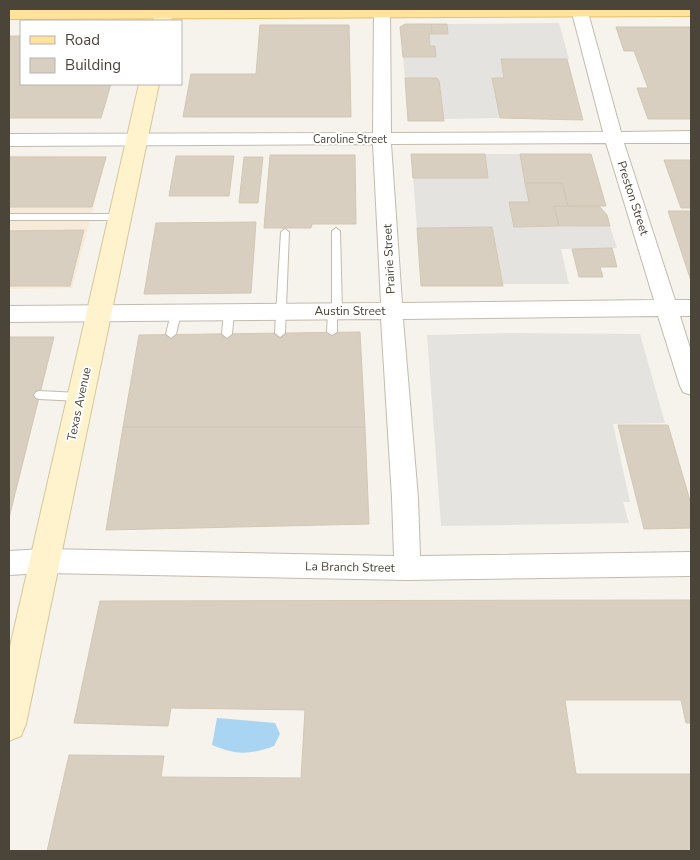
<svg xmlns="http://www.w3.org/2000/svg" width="700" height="860" viewBox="0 0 700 860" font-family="'Nunito Sans',sans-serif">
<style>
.commercial{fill:#f7ead8}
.parking{fill:#e5e3e0}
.water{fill:#a9d4f2}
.building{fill:#d8cfc1;stroke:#d3c7b4}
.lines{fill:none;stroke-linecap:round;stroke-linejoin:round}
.service-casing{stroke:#c2bbae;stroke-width:2}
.tertiary-casing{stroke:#c2bbae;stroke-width:2}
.secondary-casing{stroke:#d6c79b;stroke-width:2}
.primary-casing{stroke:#e6c16a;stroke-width:2}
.service{fill:#fff;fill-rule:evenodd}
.tertiary{fill:#fff;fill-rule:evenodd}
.secondary{fill:#fff3cd;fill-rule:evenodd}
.primary{fill:#ffe39c;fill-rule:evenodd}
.labels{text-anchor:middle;stroke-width:4;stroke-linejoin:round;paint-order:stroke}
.far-street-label{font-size:11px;fill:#4b4439;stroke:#fff}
.street-label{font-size:12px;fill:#4b4439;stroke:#fff}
</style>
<rect width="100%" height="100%" fill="#f6f3ec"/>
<path class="commercial" d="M9 155 107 156 72 288 9 289Z"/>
<path class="parking" d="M559 23 569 59H501L504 78H492L500 118 444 119 439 78H405L403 57H436L435 46H430L429 34H448L447 24Z
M485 154H520L529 202H510L514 227 610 226 617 248 561 249 569 284H502L492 227 417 228 413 178H488Z
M513 333 640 334 665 423 613 424 630 502H623L629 523 441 526 427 335Z"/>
<path class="water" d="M217 718 275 723 280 734 274 746C249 755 236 755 212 745Z"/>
<path class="building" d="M405 24H431L432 34H429L430 46H435L436 57H403L400 27Z
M431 24H447L448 34H432Z
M260 25H349L351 117H183L191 74H256Z
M616 27H691V119H648L637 88H648L634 51H624Z
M9 36H21V84H111L101 118H9Z
M501 59H567L583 120 500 118 492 78H504Z
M405 78H437L439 80 444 121H408Z
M411 154H485L488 178H413Z
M520 154H591L606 206H568L562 183H525Z
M270 155H355L356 224H312L311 228H264Z
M176 156H234L229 196H169Z
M9 157H106L92 207H9Z
M244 157H263L258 203H239Z
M664 160H691V208H681Z
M525 183H562L568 206H554L559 226 514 227 509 202H529Z
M554 206H599L607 215 610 226H559Z
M668 211H691V281Z
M256 222 251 293 144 294 156 223Z
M492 227 503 286H421L417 228Z
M84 230 70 286H9V231Z
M612 248 617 267H600L603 277H579L572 249Z
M360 332 365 427H123L139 335Z
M9 337H54L9 518Z
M618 425H668L691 504V528L644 529Z
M123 427H365L369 524 106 530Z
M691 600V723H686L681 700H565L576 774H691V851H47L69 755 164 756 161 777 301 778 305 710 171 708 168 726 74 723 100 601Z"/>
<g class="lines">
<g class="service-casing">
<path id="service" d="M9 214H119L123 217 119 220H9Z
M336 228 340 231 342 311 337 314V332L332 335 327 332 328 311 332 308V231Z
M285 229 289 232 285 333 280 337 275 333 281 232Z
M229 309 234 312 232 334 227 338 222 334 224 312Z
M176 310 181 313 176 334 171 338 166 334 171 313Z
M39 391 79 393 82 394 84 397 82 400 79 401 39 399 36 398 34 395 36 392Z"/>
</g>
<g class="tertiary-casing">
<path id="tertiary" d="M374 9H390L391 133 603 132 571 9H587L621 132 691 131V143H624L675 300H691V316H680L691 351V395L683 392 680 386 658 316 403 319 418 498 420 556 691 552V576L407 580 44 573 9 575V551L44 549 394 556 392 498 381 319 9 322V306L381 303 373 144 9 146V134L373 133ZM606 143 654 300 402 303 391 144Z"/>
</g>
<g class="secondary-casing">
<path id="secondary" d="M156 9H174L171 21H153Z
M139 84H159L26 724 21 736 9 741V651Z"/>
</g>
<g class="primary-casing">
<path id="primary" d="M9 9H691V16L9 19Z"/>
</g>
<use href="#service" class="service"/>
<use href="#tertiary" class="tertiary"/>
<use href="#secondary" class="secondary"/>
<use href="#primary" class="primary"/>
</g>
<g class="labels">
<g class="far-street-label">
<text x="350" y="143">Caroline Street</text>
</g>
<g class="street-label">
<text transform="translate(633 198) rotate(72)" y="4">Preston Street</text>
<text transform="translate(389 259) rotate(-93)" y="4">Prairie Street</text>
<text x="350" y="315">Austin Street</text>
<text transform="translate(79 404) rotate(-78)" y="4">Texas Avenue</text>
<text transform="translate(350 567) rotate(1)" y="4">La Branch Street</text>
</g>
</g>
<rect width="700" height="860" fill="none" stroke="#4b4439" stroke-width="20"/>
<rect x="20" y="20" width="162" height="65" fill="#ffffff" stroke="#b7b4b0"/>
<rect x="30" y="36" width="25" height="8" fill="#ffe39c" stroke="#b7b4b0"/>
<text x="65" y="45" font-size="15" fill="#4b4439">Road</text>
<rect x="30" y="58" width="25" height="15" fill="#d8cfc1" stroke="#b7b4b0"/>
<text x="65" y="70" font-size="15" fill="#4b4439">Building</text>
</svg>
